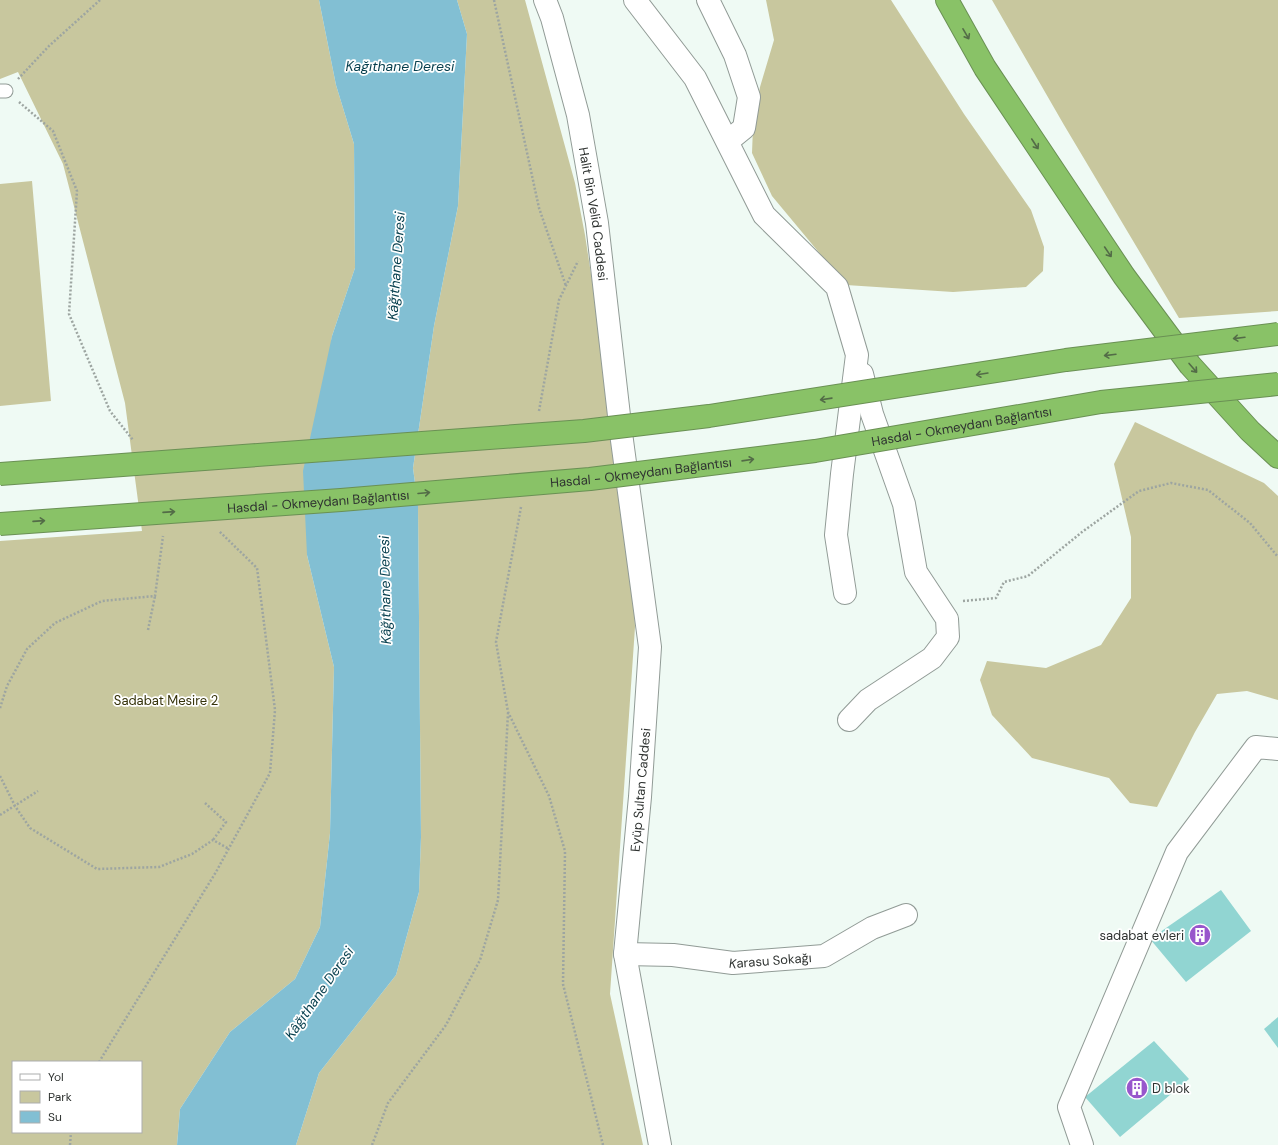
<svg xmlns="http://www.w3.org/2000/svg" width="1278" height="1145" viewBox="0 0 1278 1145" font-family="'DM Sans',sans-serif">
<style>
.green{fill:#c8c79e;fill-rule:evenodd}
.water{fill:#82bfd3}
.building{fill:#91d5d2}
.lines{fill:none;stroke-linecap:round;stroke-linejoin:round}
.service-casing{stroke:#919b96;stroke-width:15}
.minor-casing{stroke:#919b96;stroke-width:24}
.secondary-casing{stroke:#919b96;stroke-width:24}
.motorway-casing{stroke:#6a9054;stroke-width:24}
.path{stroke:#9da5a1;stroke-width:2.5;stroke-dasharray:2 2;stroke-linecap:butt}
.service{stroke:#fff;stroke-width:13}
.minor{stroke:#fff;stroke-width:22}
.secondary{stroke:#fff;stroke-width:22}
.motorway{stroke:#89c267;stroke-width:22}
.motorway-bridge-casing{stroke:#6a9054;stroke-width:24;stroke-linecap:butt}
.motorway-bridge{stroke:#89c267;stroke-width:22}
.oneway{stroke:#536c47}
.labels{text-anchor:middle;stroke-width:3.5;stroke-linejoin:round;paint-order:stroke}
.street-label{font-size:13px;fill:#2f3331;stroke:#fff}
.park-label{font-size:13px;fill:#36330a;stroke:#fff}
.poi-label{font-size:13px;fill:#2f3331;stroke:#fff;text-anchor:end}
.water-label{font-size:14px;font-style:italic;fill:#053e4d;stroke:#fff}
</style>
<rect width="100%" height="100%" fill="#effaf4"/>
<path class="green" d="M0 0H319L336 85 354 144 355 268 332 336 307 555 334 667 330 833 320 927 295 979 230 1032 180 1109 177 1145H0V541L142 531 125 403 63 164 18 72 0 79ZM13 1062H141V1132H13Z
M457 0H525L575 183 585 235 632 542 635 627 610 994 643 1145H296L319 1073 396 975 419 892 421 837 418 506 413 468 434 326 458 206 467 34Z
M766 0H891L964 114 1031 210 1044 247 1043 271 1026 287 953 292 846 285 772 196 752 153 753 127 760 87 774 40Z
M992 0H1278V311L1179 318 1064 125Z
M32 181 51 401 0 406V184Z
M1135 422 1264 483 1278 496V700L1247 691 1217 694 1195 732 1157 807 1130 803 1109 778 1032 758 992 715 980 680 987 661 1046 668 1101 645 1131 598V537L1114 464Z"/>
<path class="water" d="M319 0H457L467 34 458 206 434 326 413 468 418 506 421 837 419 892 396 975 319 1073 296 1145H177L180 1109 230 1032 295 979 320 927 330 833 334 667 307 555 303 471 332 336 355 268 354 144 336 85Z"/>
<path class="building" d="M1221 890 1251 931 1186 982 1150 939Z
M1278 1017V1048L1264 1029Z
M1154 1041 1189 1079 1120 1137 1085 1097Z"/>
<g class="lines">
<g class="service-casing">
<path id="service" d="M0 91H6"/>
</g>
<g class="minor-casing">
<g id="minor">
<path d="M635 0 695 78 764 215 837 287 857 355 842 474 836 535 845 593"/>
<path d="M708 0 735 55 749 97 744 128 728 141"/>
<path d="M849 720 868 700 932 658 948 637 947 619 916 572 904 504 872 414 862 374"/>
<path id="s1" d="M625 954 673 955 733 963 824 956 872 928 906 915"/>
<path d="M1082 1145 1069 1107 1177 852 1256 747 1278 749"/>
</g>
</g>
<g class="secondary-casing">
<g id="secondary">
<path id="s2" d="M545 0 552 18 578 115 597 223 621 433 650 647 640 797 625 954 660 1145"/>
</g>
</g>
<g class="motorway-casing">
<path id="motorway" d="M947 0 985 68 1124 276 1190 365 1250 431 1278 457"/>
</g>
<path class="path" d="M494 0 539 208 566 286
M18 79 49 46 100 0
M19 102 53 131 77 191 69 314 110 411 133 440
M539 411 559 300 578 261
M521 507 496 642 508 712 549 796 565 851 563 984 603 1145
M963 601 996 598 1004 582 1028 576 1082 532 1139 491 1171 483 1208 490 1250 523 1278 557
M148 630 155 596
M0 708 7 686 27 649 55 623 102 601 155 596 163 536
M0 776 15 806 30 828 97 869 159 867 192 854 213 840 229 849
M205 803 226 822 213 840
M0 815 38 791
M99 1062 216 872 270 773 275 710 257 568 219 531
M70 1145 71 1132
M372 1145 388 1103 446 1025 480 960 498 900 508 713"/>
<use href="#service" class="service"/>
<use href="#minor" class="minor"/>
<use href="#secondary" class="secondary"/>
<use href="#motorway" class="motorway"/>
<g class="motorway-bridge-casing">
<g id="motorway-bridge">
<path d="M0 474 584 431 709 416 1066 360 1278 334"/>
<path id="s3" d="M0 524 341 500 590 479 815 451 1101 402 1278 384"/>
</g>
</g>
<use href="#motorway-bridge" class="motorway-bridge"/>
</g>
<defs><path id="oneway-shaft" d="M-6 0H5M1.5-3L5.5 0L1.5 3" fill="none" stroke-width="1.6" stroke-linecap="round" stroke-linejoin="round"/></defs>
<g class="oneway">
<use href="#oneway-shaft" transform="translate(966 34) rotate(60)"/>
<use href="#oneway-shaft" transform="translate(1035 144) rotate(57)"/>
<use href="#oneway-shaft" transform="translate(1108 252) rotate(56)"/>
<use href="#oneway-shaft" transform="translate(1239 338) rotate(173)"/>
<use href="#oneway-shaft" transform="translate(1110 355) rotate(173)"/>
<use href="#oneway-shaft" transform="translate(1193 368) rotate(49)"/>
<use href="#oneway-shaft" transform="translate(982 374) rotate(171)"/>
<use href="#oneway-shaft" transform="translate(826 399) rotate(172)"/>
<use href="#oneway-shaft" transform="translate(748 460) rotate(-8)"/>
<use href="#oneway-shaft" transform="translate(424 493) rotate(-5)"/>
<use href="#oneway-shaft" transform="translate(169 512) rotate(-4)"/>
<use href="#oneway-shaft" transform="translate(39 521) rotate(-4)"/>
</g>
<defs>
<g id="building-disc" transform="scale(1.15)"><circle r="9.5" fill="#9856cc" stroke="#fff"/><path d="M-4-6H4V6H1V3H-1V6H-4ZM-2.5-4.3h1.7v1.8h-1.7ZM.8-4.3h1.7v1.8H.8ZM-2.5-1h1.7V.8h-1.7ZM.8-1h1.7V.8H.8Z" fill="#fff"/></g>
</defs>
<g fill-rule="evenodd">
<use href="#building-disc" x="1200" y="935"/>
<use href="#building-disc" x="1137" y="1088"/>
</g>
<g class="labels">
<g class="street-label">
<text dy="5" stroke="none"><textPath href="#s2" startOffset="220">Halit Bin Velid Caddesi</textPath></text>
<text dy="5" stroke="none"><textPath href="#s3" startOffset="967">Hasdal - Okmeydanı Bağlantısı</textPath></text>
<text dy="5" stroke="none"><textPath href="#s3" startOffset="643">Hasdal - Okmeydanı Bağlantısı</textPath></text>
<text dy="5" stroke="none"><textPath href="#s3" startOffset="319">Hasdal - Okmeydanı Bağlantısı</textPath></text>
<text transform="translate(640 790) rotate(-85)" y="5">Eyüp Sultan Caddesi</text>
<text dy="5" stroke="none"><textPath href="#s1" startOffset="146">Karasu Sokağı</textPath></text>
</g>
<g class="park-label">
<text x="166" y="705">Sadabat Mesire 2</text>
</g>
<g class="poi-label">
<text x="1184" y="940">sadabat evleri</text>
<text x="1152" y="1093" text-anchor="start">D blok</text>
</g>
<g class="water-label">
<text x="400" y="71">Kağıthane Deresi</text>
<text transform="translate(396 266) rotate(-86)" y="5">Kâğıthane Deresi</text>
<text transform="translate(385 590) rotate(-91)" y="5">Kâğıthane Deresi</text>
<text transform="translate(319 993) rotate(-55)" y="5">Kâğıthane Deresi</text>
</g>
</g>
<rect x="12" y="1061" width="130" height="72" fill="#ffffff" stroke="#acadad"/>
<rect x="20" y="1074" width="20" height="6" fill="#ffffff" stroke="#acadad"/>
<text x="48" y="1081" font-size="12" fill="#2f3331">Yol</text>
<rect x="20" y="1091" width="20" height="12" fill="#c8c79e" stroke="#acadad"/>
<text x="48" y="1101" font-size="12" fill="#2f3331">Park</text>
<rect x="20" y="1111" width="20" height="12" fill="#82bfd3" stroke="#acadad"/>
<text x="48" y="1121" font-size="12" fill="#2f3331">Su</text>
</svg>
